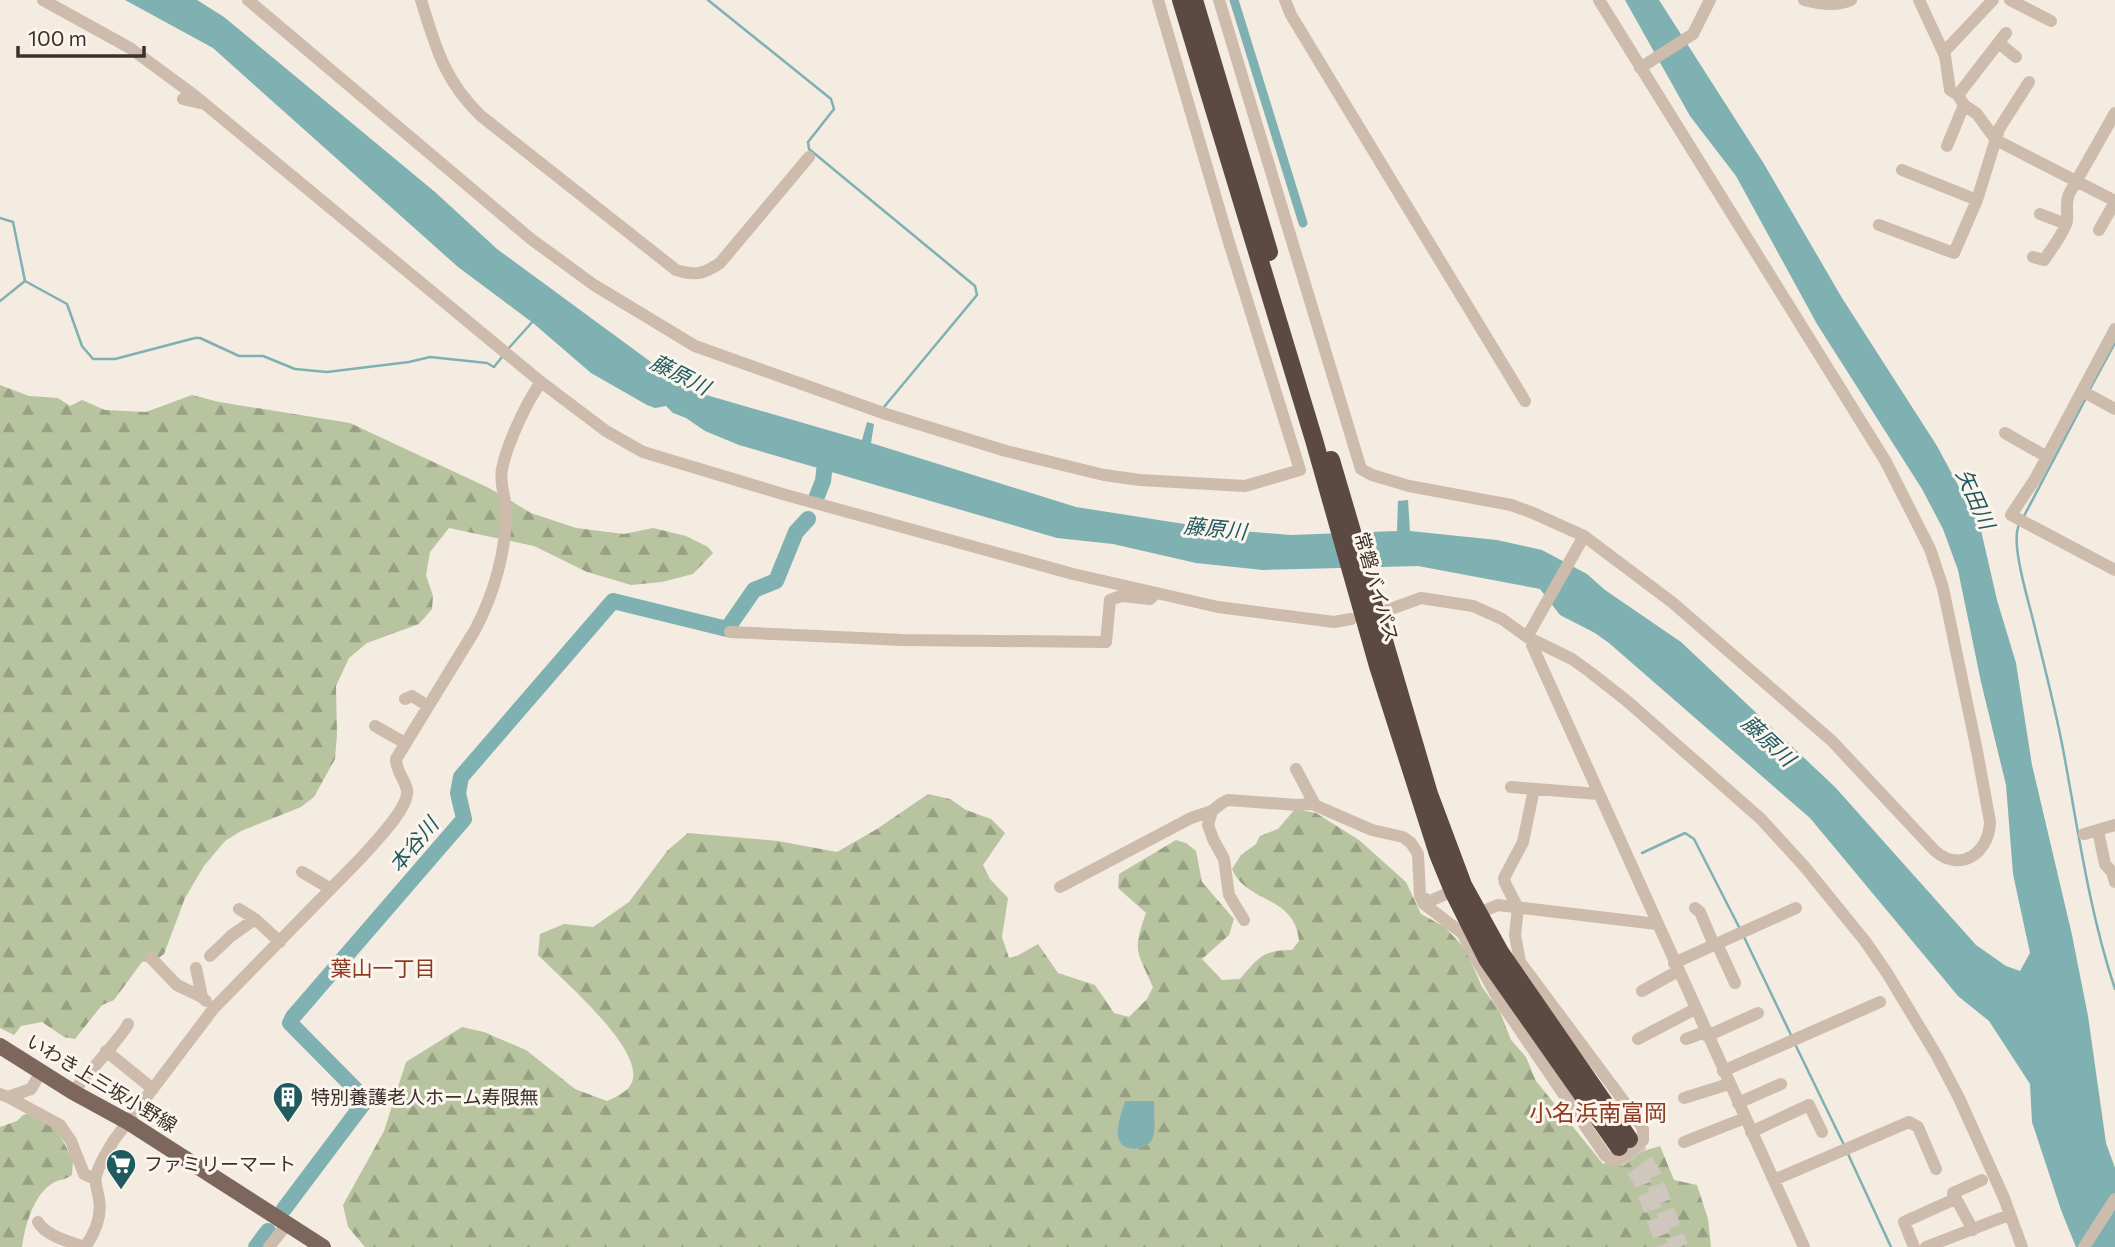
<svg xmlns="http://www.w3.org/2000/svg" width="2115" height="1247" viewBox="0 0 2115 1247" font-family="Commissioner,'Noto Sans JP',sans-serif">
<style>
.forest{fill:url(#forest-firs)}
.water{fill:#7fb0b2}
.lines{fill:none;stroke-linecap:round;stroke-linejoin:round}
.stream{stroke:#7fb0b2;stroke-width:2.5}
.canal{stroke:#7fb0b2;stroke-width:9}
.river{stroke:#7fb0b2;stroke-width:16}
.highway-tunnel{stroke:#cfc6bd;stroke-width:18;stroke-dasharray:18 9;stroke-linecap:butt}
.minor{stroke:#cdbbac;stroke-width:12}
.major{stroke:#7d675c;stroke-width:16}
.highway{stroke:#5c4a42;stroke-width:18}
.labels{text-anchor:middle;stroke-width:6;stroke-linejoin:round;paint-order:stroke}
.street-label{font-size:19px;fill:#3b302b;stroke:#fbf5ee}
.poi-label{font-size:19px;fill:#3b302b;stroke:#fbf5ee;text-anchor:start}
.water-label{font-size:21px;font-style:italic;fill:#1f5a5e;stroke:#fbf5ee}
.neighbourhood-label{font-size:21px;fill:#8c3b22;stroke:#fbf5ee}
.quarter-label{font-size:23px;fill:#8c3b22;stroke:#fbf5ee}
</style>
<defs>
<pattern id="forest-firs" width="22" height="20" patternUnits="userSpaceOnUse" patternTransform="scale(1.75)"><rect width="22" height="20" fill="#b8c4a0"/><path d="M5 1l3.5 6h-7zM16 11l3.5 6h-7z" fill="#97a083"/></pattern>
</defs>
<rect width="100%" height="100%" fill="#f4ebe1"/>
<path class="forest" d="M0 385 29 396 58 398 70 406 82 400 105 410 146 412 192 395 219 402 350 423 489 488 531 513 576 528 624 534 653 528 686 536 708 547 713 553 693 574 662 582 631 585 587 572 534 546 449 528 430 552 426 575 433 596 432 609 419 624 367 643 349 658 336 686 337 735 335 759 314 797 301 807 241 831 225 841 204 866 185 898 164 954 156 960 142 962 114 1000 102 1005 75 1039 64 1037 42 1022 21 1026 14 1035 0 1028Z
M928 794 950 799 966 810 991 819 1005 833 983 865 990 879 1008 898 1002 937 1009 958 1017 956 1038 944 1058 973 1095 985 1114 1013 1129 1017 1147 999 1153 987C1137 950 1132 952 1146 913L1118 888 1119 874 1176 840 1186 843 1196 851 1202 882 1234 919 1229 935 1202 959 1222 980 1240 979C1258 958 1263 950 1292 950L1299 941C1295 895 1247 904 1232 869L1241 855 1256 844 1260 836 1278 829 1295 809 1316 813 1359 840 1406 882 1421 914 1445 927 1466 950 1482 987 1500 1012 1511 1040 1526 1057 1536 1081 1603 1164 1660 1146 1674 1180 1697 1185 1708 1219 1711 1247H365L348 1227 343 1205 384 1131 406 1062 462 1027 484 1032 526 1050 575 1089 607 1101C616 1097 628 1092 632 1082 645 1049 560 978 538 955L540 934 564 924 593 927 629 902 668 850 688 833 778 841 837 852 877 829Z
M30 1114 56 1128 73 1160 72 1175C66 1180 59 1179 53 1183 33 1195 25 1226 22 1247H0V1127L17 1121 23 1115Z"/>
<path class="water" d="M125 0H197L224 17 435 192 497 249 689 390 862 440 867 422 874 424 871 443 1076 507 1216 529 1291 535 1397 531 1398 501 1408 500 1410 531 1497 540 1542 550 1587 574 1605 590 1681 642 1835 787 1976 945 2006 966 2020 971 2030 953 2013 874 2006 785 1981 682 1958 570 1943 529 1922 489 1817 324 1736 176 1690 116 1625 0H1659L1764 164 1842 298 1937 446 1980 526 1997 600 2016 663 2032 765 2072 935 2088 1016 2106 1143 2115 1168V1247H2076L2061 1210 2032 1122 2030 1084 1989 1021 1958 996 1810 818 1609 643 1595 633 1560 615 1540 589 1418 566 1263 570 1196 563 1113 544 1057 538 739 445 705 431 686 418 673 413 666 406 655 408 647 405 591 373 533 323 458 267 213 48Z
M1125 1101H1154C1154 1110 1156 1133 1152 1140 1146 1150 1124 1153 1119 1140 1115 1128 1122 1112 1125 1101Z"/>
<g class="lines">
<path class="stream" d="M708 0 831 99 834 109 808 142 809 149 975 286 977 295 884 407
M0 218 13 222 25 281 67 304 82 346 93 359H115L195 338H200L239 356H263L295 369 327 372 409 362 430 357 487 363 494 367 502 357
M0 301 25 281
M508 349 534 320
M2090 389 2115 343
M2024 516 2086 398
M2019 525C2010 543 2029 602 2034 624 2044 665 2055 707 2063 749 2078 829 2089 911 2115 989
M1642 853 1685 833 1694 839 1739 927
M1744 937 1791 1035
M1795 1044 1844 1145
M1848 1154 1891 1247"/>
<path class="canal" d="M1234 0 1303 223"/>
<path class="river" d="M817 496 823 481 826 455
M284 1209 366 1100 290 1023 293 1017 464 819 458 793 461 777 613 601 727 629 754 590 776 581 796 532 808 519
M256 1247 268 1231"/>
<path class="highway-tunnel" d="M1629 1139 1651 1172 1679 1247
M1619 1147 1641 1178 1666 1247"/>
<path class="minor" d="M43 0 130 48 194 95 541 382 606 431 643 452 786 495 1073 574 1218 607 1334 622 1351 619
M248 0 531 239 594 285 695 346 886 414 1006 451 1104 475 1140 480 1245 486 1300 470 1228 239 1158 0
M421 0C436 48 444 80 481 116L676 270C695 276 704 274 720 263L809 157
M1219 0 1361 469 1372 475 1409 486 1511 505 1533 513 1584 536 1673 603 1832 741 1935 851C1961 873 1989 853 1990 822L1977 751 1943 588 1930 549 1886 462 1599 0
M1285 0 1291 15 1525 401
M1804 0C1819 4 1837 7 1851 0
M1919 0 1945 56 1950 90 1958 95 1964 105 1977 114 1996 140 2115 201
M2010 0 2051 21
M1999 43 2016 57
M1944 52 1993 0
M1640 68 1693 34 1710 0
M1958 95 2006 33
M183 99 200 103
M1947 146 1964 105
M1902 170 1977 200
M2040 214 2066 224
M1879 225 1954 253 1977 200 1999 129 2029 82
M2099 230 2115 202
M2033 257 2044 260C2049 253 2066 229 2067 221 2068 211 2065 204 2069 194L2115 113
M2115 329 2035 479 2011 515 2115 570
M2082 391 2115 409
M2005 433 2047 457
M1388 610 1421 598 1473 606 1502 619 1527 637 1572 659 1590 672 1627 701 1761 819 1804 866 1865 941 1887 973 1937 1056 1959 1098 2004 1198 2022 1247
M730 632 903 640 1106 642 1110 600 1121 596 1150 599 1156 593
M1527 637 1584 536
M1531 639 1532 645 1804 1247
M405 699 412 696 428 706
M375 726 405 743
M1296 769 1315 805
M1511 787 1598 794
M2098 831 2105 864 2112 872 2115 882
M2084 834 2115 825
M302 872 331 889
M1060 887 1191 818 1212 811
M1420 896 1430 901 1453 891
M1695 908 1700 912 1714 945
M239 909 255 919 280 942
M1479 913 1498 905 1657 924
M1244 920 1229 895 1224 859 1213 839 1208 825 1212 811 1222 803 1228 800 1297 805 1312 804 1372 830 1403 837 1411 843 1418 854 1420 896 1424 904 1462 933 1498 998 1605 1155 1612 1160 1625 1156 1643 1140V1129L1637 1119 1520 962 1515 935 1518 908 1505 883 1504 878 1523 842 1534 789
M1717 944 1735 983
M210 956 231 936 255 919
M151 958 177 985 202 997
M1674 963 1796 908
M196 968 202 997 206 1001
M1642 991 1678 971
M1707 1036 1758 1013
M1638 1039 1695 1009
M1686 1039 1705 1032
M106 1051 153 1089
M1723 1071 1880 1002
M73 1092C82 1080 126 1032 128 1024
M0 1094 8 1097 31 1089 41 1072
M8 1097 60 1125 71 1141 84 1174 95 1179
M1684 1098 1729 1084
M1738 1103 1781 1084
M1751 1132 1809 1105 1822 1132
M1684 1142 1745 1118
M1774 1180 1909 1122 1918 1127 1936 1169
M38 1222C46 1236 68 1241 84 1247
M1973 1230 1953 1193 1982 1180
M85 1247C95 1233 102 1216 99 1199 98 1191 94 1183 96 1176 99 1163 107 1152 114 1140L214 1008 361 858C372 845 410 808 407 790 405 779 396 772 396 759L475 630C494 594 506 552 506 512 506 498 499 483 502 469 507 444 526 403 541 382
M269 1247 287 1224
M1914 1247 1904 1222 1955 1199
M1926 1247 2009 1215
M2084 1247 2115 1199"/>
<path class="major" d="M0 1046 73 1092 128 1122 323 1247"/>
<path class="highway" d="M1181 0 1314 440 1378 666 1438 854 1454 893 1487 959 1619 1147
M1194 0 1269 252
M1331 460 1429 794 1463 885 1500 952 1629 1139"/>
</g>
<defs>
<g id="building-pin" transform="scale(1.575)"><path d="M0 17L-7.5 6A9.5 9.5 0 1 1 7.5 6Z" fill="#1f5a5e" stroke="#fbf5ee"/><path d="M-4-6H4V6H1V3H-1V6H-4ZM-2.5-4.3h1.7v1.8h-1.7ZM.8-4.3h1.7v1.8H.8ZM-2.5-1h1.7V.8h-1.7ZM.8-1h1.7V.8H.8Z" fill="#fff"/></g>
<g id="supermarket-pin" transform="scale(1.575)"><path d="M0 17L-7.5 6A9.5 9.5 0 1 1 7.5 6Z" fill="#1f5a5e" stroke="#fbf5ee"/><path d="M-6-5.5h2.5l.6 2H6L4.5 2H-2.5L-4.4-4H-6ZM-1.5 3.2a1.3 1.3 0 1 0 .1 0ZM3 3.2a1.3 1.3 0 1 0 .1 0Z" fill="#fff"/></g>
</defs>
<g fill-rule="evenodd">
<use href="#building-pin" x="288" y="1097"/>
<use href="#supermarket-pin" x="121" y="1164"/>
</g>
<g class="labels">
<g class="street-label">
<text transform="translate(1377 587) rotate(74)" y="7">常磐バイパス</text>
<text transform="translate(102 1083) rotate(31)" y="7">いわき上三坂小野線</text>
</g>
<g class="poi-label">
<text x="311" y="1104">特別養護老人ホーム寿限無</text>
<text x="144" y="1171">ファミリーマート</text>
</g>
<g class="water-label">
<text transform="translate(680 375) rotate(27)" y="7">藤原川</text>
<text transform="translate(1975 499) rotate(66)" y="7">矢田川</text>
<text transform="translate(1215 529) rotate(6)" y="7">藤原川</text>
<text transform="translate(1768 741) rotate(43)" y="7">藤原川</text>
<text transform="translate(414 845) rotate(-50)" y="7">本谷川</text>
</g>
<g class="neighbourhood-label">
<text x="383" y="976">葉山一丁目</text>
</g>
<g class="quarter-label">
<text x="1598" y="1121">小名浜南富岡</text>
</g>
</g>
<path d="M18 46v10h126v-10" fill="none" stroke="#3b302b" stroke-width="3.5"/>
<text x="28" y="46" font-size="21" fill="#3b302b" stroke="#fbf5ee" stroke-width="5" paint-order="stroke">100 m</text>
</svg>
